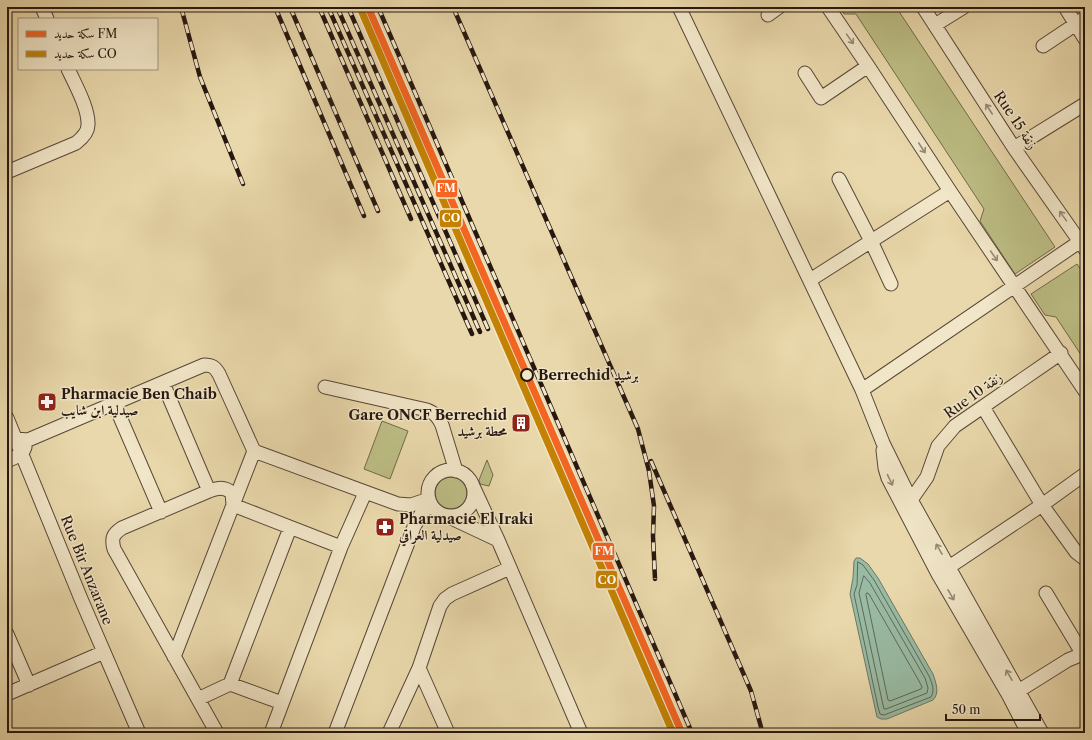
<svg xmlns="http://www.w3.org/2000/svg" width="1092" height="740" viewBox="0 0 1092 740" font-family="'Libre Caslon Text',Amiri,serif">
<style>
.green{fill:#bcbd84;stroke:#716a4a}
.water{fill:#99bba3;stroke:#6b7968}
.lines{fill:none;stroke-linecap:round;stroke-linejoin:round}
.shore{stroke:#60695a;stroke-width:1}
.minor-casing{stroke:#574737;stroke-width:15}
.minor{stroke:#f1e6c8;stroke-width:13}
.rail-casing{stroke:#261710;stroke-width:4.5}
.rail{stroke:#f1e6c8;stroke-width:3;stroke-dasharray:9;stroke-linecap:butt}
.rail-1-casing{stroke:#f1e6c8;stroke-width:10}
.rail-2-casing{stroke:#f1e6c8;stroke-width:10}
.rail-1{stroke:#f26522;stroke-width:7}
.rail-2{stroke:#c38204;stroke-width:7}
.oneway{stroke:#968975}
.stop-dot{fill:#f1e6c8;stroke:#261710;stroke-width:2}
.labels{text-anchor:middle;stroke-width:3;stroke-linejoin:round;paint-order:stroke}
.street-label{font-size:14px;fill:#261710;stroke:#f1e6c8}
.stop-label{font-size:14px;font-weight:bold;fill:#261710;stroke:#f1e6c8;text-anchor:start}
.poi-label{font-size:14px;font-weight:bold;fill:#261710;stroke:#f1e6c8;text-anchor:start}
.line-badge{stroke:#f1e6c8;stroke-width:1.5}
.badge-label{font-size:11px;text-anchor:middle;font-weight:bold;fill:#fff}
</style>
<rect width="100%" height="100%" fill="#e9d8ab"/>
<filter id="stains"><feTurbulence type="fractalNoise" baseFrequency=".005" numOctaves="4"/><feColorMatrix values="0 0 0 0 .2 0 0 0 0 .09 0 0 0 0 .02 0 0 0 .5 -.17"/></filter>
<radialGradient id="worn" r=".72"><stop offset=".6" stop-color="#630" stop-opacity="0"/><stop offset="1" stop-color="#630" stop-opacity=".3"/></radialGradient>
<path class="green" d="M840 7H896L1055 247 1015 274 980 221 984 209 856 14H844Z
M1077 264 1085 276V361L1056 317 1045 315 1031 294Z
M382 421 408 431 390 479 364 469Z
M487 460 493 475 489 486 480 484 479 480Z
M435 493a16 16 0 1 1 32 0a16 16 0 1 1-32 0Z"/>
<path class="water" d="M856 558H860L868 564 878 578 933 674C936 683 940 693 933 700L887 719H881L877 717 850 594 853 578 854 561Z"/>
<g class="lines">
<path class="shore" d="M858 562 863 565 874 580 929 676C932 683 935 690 931 697L884 715 880 714 878 707 854 594 857 585Z
M864 576 870 583 925 678 928 688 927 693 886 709H884L883 705 859 593 863 578Z
M867 593 869 594 919 681 922 687 921 689 890 701 888 700 866 595Z"/>
<g class="minor-casing">
<path id="minor" d="M42 7 47 19
M679 7 862 390 883 443 911 500 1042 733
M828 7 868 66 950 191 1085 391
M923 7 1014 148 1085 249
M1065 7 1085 39
M768 15 779 7
M935 25 964 7
M1043 46 1085 18
M805 73 821 98 868 66
M1014 148 1085 104
M7 172 76 143C81 139 88 132 88 125 89 109 75 84 68 69
M839 179 871 241 891 284
M810 280 950 191
M163 383 209 491C218 488 224 486 232 493L233 505 341 547
M325 387 427 410C435 413 438 417 442 425L456 471
M862 390 1085 238
M114 403 161 512
M983 407 1042 505 1076 552 1085 559
M7 418 81 599 139 733
M7 444 16 439 28 440 204 365C212 365 215 367 219 374L254 451 398 504 411 505 429 499
M883 450 885 468 888 478 938 574 1009 696 1028 733
M7 461 22 454 25 447
M428 493a23 23 0 1 1 46 0a23 23 0 1 1-46 0Z
M472 484 498 540 581 733
M209 491 122 528C113 534 111 538 114 549L217 733
M911 500 927 477 938 446 955 426 1061 353
M447 516 498 540
M943 571 1042 505 1085 474
M1046 593 1082 653
M7 634 29 685
M174 657 254 451
M419 668 448 733
M230 684 282 703
M7 694 104 652
M1012 695 1068 660 1085 653
M198 699 230 684 290 528
M271 733 341 547 365 493
M335 733 414 527 421 514 431 504
M389 733 419 668 440 606 445 599 452 594 510 568"/>
</g>
<use href="#minor" class="minor"/>
<g class="rail-casing">
<path id="rail" d="M181 7 200 77 243 184
M275 7 364 216
M290 7 378 211
M319 7 411 219
M328 7 472 334
M337 7 480 332
M348 7 488 329
M358 7 459 243
M378 7 692 733
M453 7 638 429 649 471 654 506 653 536 655 579
M651 461 751 691 761 727"/>
</g>
<use href="#rail" class="rail"/>
<g class="rail-1-casing">
<path id="rail-1" d="M368 7 682 733"/>
</g>
<g class="rail-2-casing">
<path id="rail-2" d="M361 10 673 733"/>
</g>
<use href="#rail-1" class="rail-1"/>
<use href="#rail-2" class="rail-2"/>
</g>
<defs><path id="oneway-shaft" d="M-6 0H5M1.5-3L5.5 0L1.5 3" fill="none" stroke-width="1.6" stroke-linecap="round" stroke-linejoin="round"/></defs>
<g class="oneway">
<use href="#oneway-shaft" transform="translate(850 39) rotate(55)"/>
<use href="#oneway-shaft" transform="translate(989 109) rotate(-123)"/>
<use href="#oneway-shaft" transform="translate(922 148) rotate(57)"/>
<use href="#oneway-shaft" transform="translate(1063 216) rotate(-125)"/>
<use href="#oneway-shaft" transform="translate(994 256) rotate(56)"/>
<use href="#oneway-shaft" transform="translate(890 480) rotate(65)"/>
<use href="#oneway-shaft" transform="translate(939 549) rotate(-120)"/>
<use href="#oneway-shaft" transform="translate(951 595) rotate(60)"/>
<use href="#oneway-shaft" transform="translate(1009 675) rotate(-120)"/>
</g>
<defs>
<g id="pharmacy-square" transform="scale(1)"><rect x="-9" y="-9" width="18" height="18" rx="4" fill="#8f2418" stroke="#f1e6c8"/><path d="M-2-6h4v4h4v4h-4v4h-4v-4h-4v-4h4Z" fill="#fff"/></g>
<g id="building-square" transform="scale(1)"><rect x="-9" y="-9" width="18" height="18" rx="4" fill="#8f2418" stroke="#f1e6c8"/><path d="M-4-6H4V6H1V3H-1V6H-4ZM-2.5-4.3h1.7v1.8h-1.7ZM.8-4.3h1.7v1.8H.8ZM-2.5-1h1.7V.8h-1.7ZM.8-1h1.7V.8H.8Z" fill="#fff"/></g>
</defs>
<g fill-rule="evenodd">
<use href="#pharmacy-square" x="47" y="402"/>
<use href="#building-square" x="521" y="423"/>
<use href="#pharmacy-square" x="385" y="527"/>
</g>
<circle class="stop-dot" cx="527" cy="375" r="6"/>
<g class="labels">
<g class="street-label">
<text transform="translate(1016 120) rotate(56)" y="5">Rue 15 زنقة</text>
<text transform="translate(973 395) rotate(-36)" y="5">Rue 10 زنقة</text>
<text transform="translate(87 570) rotate(68)" y="5">Rue Bir Anzarane</text>
</g>
<g class="stop-label">
<text x="538" y="380">Berrechid برشيد</text>
</g>
<g class="poi-label">
<text x="61" y="399">Pharmacie Ben Chaib<tspan x="61" dy="16">صيدلية ابن شايب</tspan></text>
<text x="507" y="420" text-anchor="end">Gare ONCF Berrechid<tspan x="507" dy="16">محطة برشيد</tspan></text>
<text x="399" y="524">Pharmacie El Iraki<tspan x="399" dy="16">صيدلية العراقي</tspan></text>
</g>
</g>
<g class="line-badge">
<rect x="435" y="179" width="23" height="19" rx="4" fill="#f26522"/>
<rect x="439" y="209" width="23" height="19" rx="4" fill="#c38204"/>
<rect x="592" y="542" width="23" height="19" rx="4" fill="#f26522"/>
<rect x="595" y="570" width="23" height="19" rx="4" fill="#c38204"/>
</g>
<g class="badge-label">
<text x="446" y="192">FM</text>
<text x="451" y="222">CO</text>
<text x="604" y="555">FM</text>
<text x="607" y="584">CO</text>
</g>
<rect width="1092" height="740" fill="none" stroke="#e9d8ab" stroke-width="24"/>
<rect x="8" y="8" width="1076" height="724" fill="none" stroke="#261710" stroke-width="2"/>
<rect x="12" y="12" width="1068" height="716" fill="none" stroke="#261710"/>
<rect x="18" y="18" width="140" height="52" fill="#f1e6c8" stroke="#a0937e"/>
<rect x="26" y="31" width="20" height="6" fill="#f26522" stroke="#a0937e"/>
<text x="54" y="38" font-size="12" fill="#261710">سكة حديد FM</text>
<rect x="26" y="51" width="20" height="6" fill="#c38204" stroke="#a0937e"/>
<text x="54" y="58" font-size="12" fill="#261710">سكة حديد CO</text>
<path d="M946 714v6h94v-6" fill="none" stroke="#261710" stroke-width="2"/>
<text x="952" y="714" font-size="12" fill="#261710" stroke="#f1e6c8" stroke-width="3" paint-order="stroke">50 m</text>
<rect width="100%" height="100%" filter="url(#stains)"/>
<rect width="100%" height="100%" fill="url(#worn)"/>
</svg>
